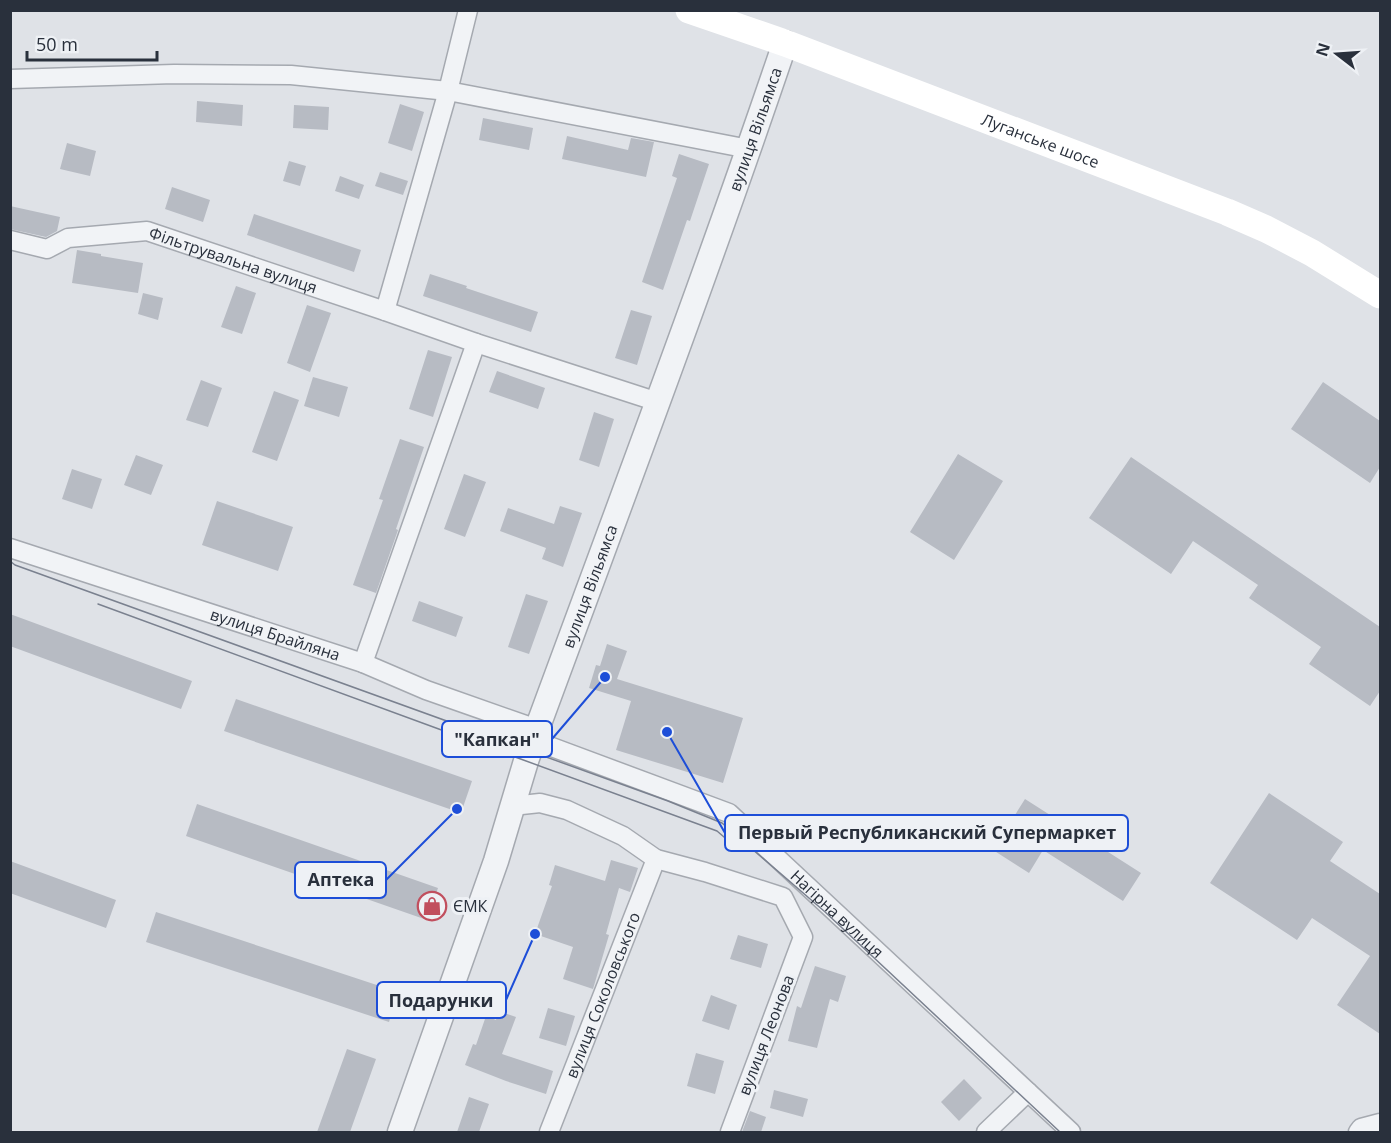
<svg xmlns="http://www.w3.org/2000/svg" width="1391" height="1143" viewBox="0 0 1391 1143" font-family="'Open Sans',sans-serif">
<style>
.building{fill:#b7bbc3}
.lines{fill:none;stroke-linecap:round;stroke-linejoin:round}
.minor-casing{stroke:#a5a9b0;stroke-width:21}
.tertiary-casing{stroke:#a5a9b0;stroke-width:27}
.minor{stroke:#f1f3f6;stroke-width:18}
.tertiary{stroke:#f1f3f6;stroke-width:24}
.secondary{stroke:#fff;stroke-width:27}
.tram{stroke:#7a818f;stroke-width:1.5}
.labels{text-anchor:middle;stroke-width:6;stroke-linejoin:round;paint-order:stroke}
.street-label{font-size:16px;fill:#29303c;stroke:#eef1f5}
.poi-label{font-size:16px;fill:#29303c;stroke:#eef1f5;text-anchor:start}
.leader{fill:none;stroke:#1d4ed8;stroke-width:2}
.callout-dot{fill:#1d4ed8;stroke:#eef1f5;stroke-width:2}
.callout{fill:#eef1f5;stroke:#1d4ed8;stroke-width:2}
.callout-label{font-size:18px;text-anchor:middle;font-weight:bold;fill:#29303c}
</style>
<rect width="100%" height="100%" fill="#dfe2e7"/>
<path class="building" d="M197 101 243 105 242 126 196 122Z
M400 104 424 112 412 151 388 143Z
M294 105 329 107 328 130 293 128Z
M483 118 533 128 529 150 479 140Z
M567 136 628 150 631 138 654 142 646 177 562 159Z
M67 143 96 151 90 176 60 169Z
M679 154 709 164 690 221 687 220 663 290 642 282 677 178 672 176Z
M289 161 306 166 300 186 283 181Z
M380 172 408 181 403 195 375 186Z
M340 176 364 185 359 199 335 191Z
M172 187 210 200 203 222 165 209Z
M10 206 60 217 57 231 46 237 10 229Z
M254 214 361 250 354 272 247 235Z
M77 250 101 254V256L143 263 138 293 72 283Z
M430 274 467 286 466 288 538 312 531 332 423 296Z
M236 286 256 293 242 334 221 327Z
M143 293 163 298 158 320 138 314Z
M307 305 331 313 310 372 287 363Z
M631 310 652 316 637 365 615 358Z
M428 350 452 357 433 417 409 409Z
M497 371 545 388 538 409 489 392Z
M313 377 348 387 339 417 304 406Z
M201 380 222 388 208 427 186 420Z
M1323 382 1380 421V467L1370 483 1291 429Z
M274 391 299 400 277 461 252 452Z
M594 412 614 419 599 467 579 460Z
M400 439 424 447 396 529 398 530 376 593 353 585 383 500 379 499Z
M958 454 1003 481 954 560 910 532Z
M136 455 163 465 151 495 124 485Z
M1131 457 1380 627V691L1370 706 1309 664 1321 647 1249 598 1258 585 1193 541 1171 574 1089 518Z
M72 469 102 479 92 509 62 499Z
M464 474 486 482 465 537 444 529Z
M217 501 293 527 278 571 202 545Z
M560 506 582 513 563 567 542 559 546 548 500 531 508 508 554 524Z
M526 594 548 601 529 654 508 647Z
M419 601 463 617 456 637 412 621Z
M10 614 192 681 181 709 10 646Z
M607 644 627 651 617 679 743 718 723 783 616 750 631 701 589 688 596 665 600 666Z
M236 699 472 781 461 813 224 731Z
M1269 793 1343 842 1330 861 1380 894V1034L1337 1005 1370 956 1312 918 1297 940 1210 883Z
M1025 799 1141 873 1123 901 1043 850 1029 873 993 850Z
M197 804 438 888 427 920 186 836Z
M611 860 638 868 630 892 619 888 606 934 609 935 593 989 563 979 573 947 535 934 552 886 549 885 555 865 605 881Z
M10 861 116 900 106 928 10 893Z
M156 912 398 992 389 1022 146 942Z
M738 935 768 944 761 968 730 959Z
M815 966 846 976 838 1002 830 999 817 1048 788 1041 797 1006 801 1008Z
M711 995 737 1005 729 1030 702 1021Z
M548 1008 575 1016 566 1046 539 1038Z
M499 1011 516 1017 502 1054 553 1071 546 1094 506 1081 465 1065 473 1044 476 1045 486 1016 496 1020Z
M347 1049 376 1059 350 1132H317Z
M696 1053 724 1061 715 1094 687 1086Z
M964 1079 982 1098 959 1121 941 1102Z
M774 1090 808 1099 803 1117 770 1108Z
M469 1097 489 1104 479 1132H457Z
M750 1111 766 1117 761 1132H742Z"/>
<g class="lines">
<g class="minor-casing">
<g id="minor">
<path d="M10 79 174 74 291 75 448 91 749 149"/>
<path id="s1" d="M10 240 47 249 68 238 147 231 385 311 476 343 658 402"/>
<path d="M385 311 448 91 468 10"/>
<path id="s2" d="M10 548 363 663 426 690 537 729"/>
<path d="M363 663 476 343"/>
<path id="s3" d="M533 740 729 813 1071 1132"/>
<path d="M512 806 540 803 567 810 623 836 656 859 705 872 783 897 803 937 730 1132"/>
<path id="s4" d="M549 1132 656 859"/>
<path d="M986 1132 1028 1092"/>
<path d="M1358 1132 1361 1128 1380 1123"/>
</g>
</g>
<g class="tertiary-casing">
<g id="tertiary">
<path id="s5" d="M400 1132 496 861 526 761 537 729C621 501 707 273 785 43"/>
</g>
</g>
<use href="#minor" class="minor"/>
<use href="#tertiary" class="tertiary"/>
<path class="secondary" id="s6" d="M689 10 785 43 1227 212 1266 229 1312 253 1380 295"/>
<path class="tram" d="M10 561 15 565 668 801 722 823 824 911 1060 1132
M98 604 717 831 724 837"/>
</g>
<defs>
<g id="shop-ring" transform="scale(1.5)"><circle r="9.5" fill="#eef1f5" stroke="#c14f5e" stroke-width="1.5"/><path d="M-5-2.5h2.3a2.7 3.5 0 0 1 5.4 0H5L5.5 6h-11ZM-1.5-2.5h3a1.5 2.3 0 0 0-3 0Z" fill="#c14f5e"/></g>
</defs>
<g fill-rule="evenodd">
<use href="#shop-ring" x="432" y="906"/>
</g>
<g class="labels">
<g class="street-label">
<text dy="6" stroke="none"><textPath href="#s5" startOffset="1064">вулиця Вільямса</textPath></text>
<text dy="6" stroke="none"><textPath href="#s6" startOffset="375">Луганське шосе</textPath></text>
<text dy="6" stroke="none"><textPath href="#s1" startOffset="232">Фільтрувальна вулиця</textPath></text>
<text dy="6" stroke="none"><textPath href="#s5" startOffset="578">вулиця Вільямса</textPath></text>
<text dy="6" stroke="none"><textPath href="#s2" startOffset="279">вулиця Брайляна</textPath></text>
<text dy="6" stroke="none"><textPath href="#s3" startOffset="357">Нагірна вулиця</textPath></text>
<text dy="6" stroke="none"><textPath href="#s4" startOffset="147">вулиця Соколовського</textPath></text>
<text transform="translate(766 1035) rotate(-69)" y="6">вулиця Леонова</text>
</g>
<g class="poi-label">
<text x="453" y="912">ЄМК</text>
</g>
</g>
<path class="leader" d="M605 677L552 739M667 732L725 833M457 809L386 880M535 934L506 1000"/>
<g class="callout-dot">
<circle cx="605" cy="677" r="6"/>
<circle cx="667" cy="732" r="6"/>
<circle cx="457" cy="809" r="6"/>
<circle cx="535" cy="934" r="6"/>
</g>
<g class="callout">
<rect x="442" y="721" width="110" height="36" rx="6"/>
<rect x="725" y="815" width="403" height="36" rx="6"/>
<rect x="295" y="862" width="91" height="36" rx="6"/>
<rect x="377" y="982" width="129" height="36" rx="6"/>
</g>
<g class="callout-label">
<text x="497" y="746">"Капкан"</text>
<text x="927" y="839">Первый Республиканский Супермаркет</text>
<text x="341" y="886">Аптека</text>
<text x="441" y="1007">Подарунки</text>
</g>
<rect width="1391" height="1143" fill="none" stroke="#29303c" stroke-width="24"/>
<g transform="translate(1337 54) rotate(287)" stroke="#eef1f5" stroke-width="4.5" paint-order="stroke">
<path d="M0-4.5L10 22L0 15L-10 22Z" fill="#29303c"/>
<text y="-9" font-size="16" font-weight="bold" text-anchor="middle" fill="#29303c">N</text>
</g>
<path d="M27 51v9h130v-9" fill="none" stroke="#29303c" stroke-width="3"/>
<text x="36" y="51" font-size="18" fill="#29303c" stroke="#eef1f5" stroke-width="4.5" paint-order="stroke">50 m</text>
</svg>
